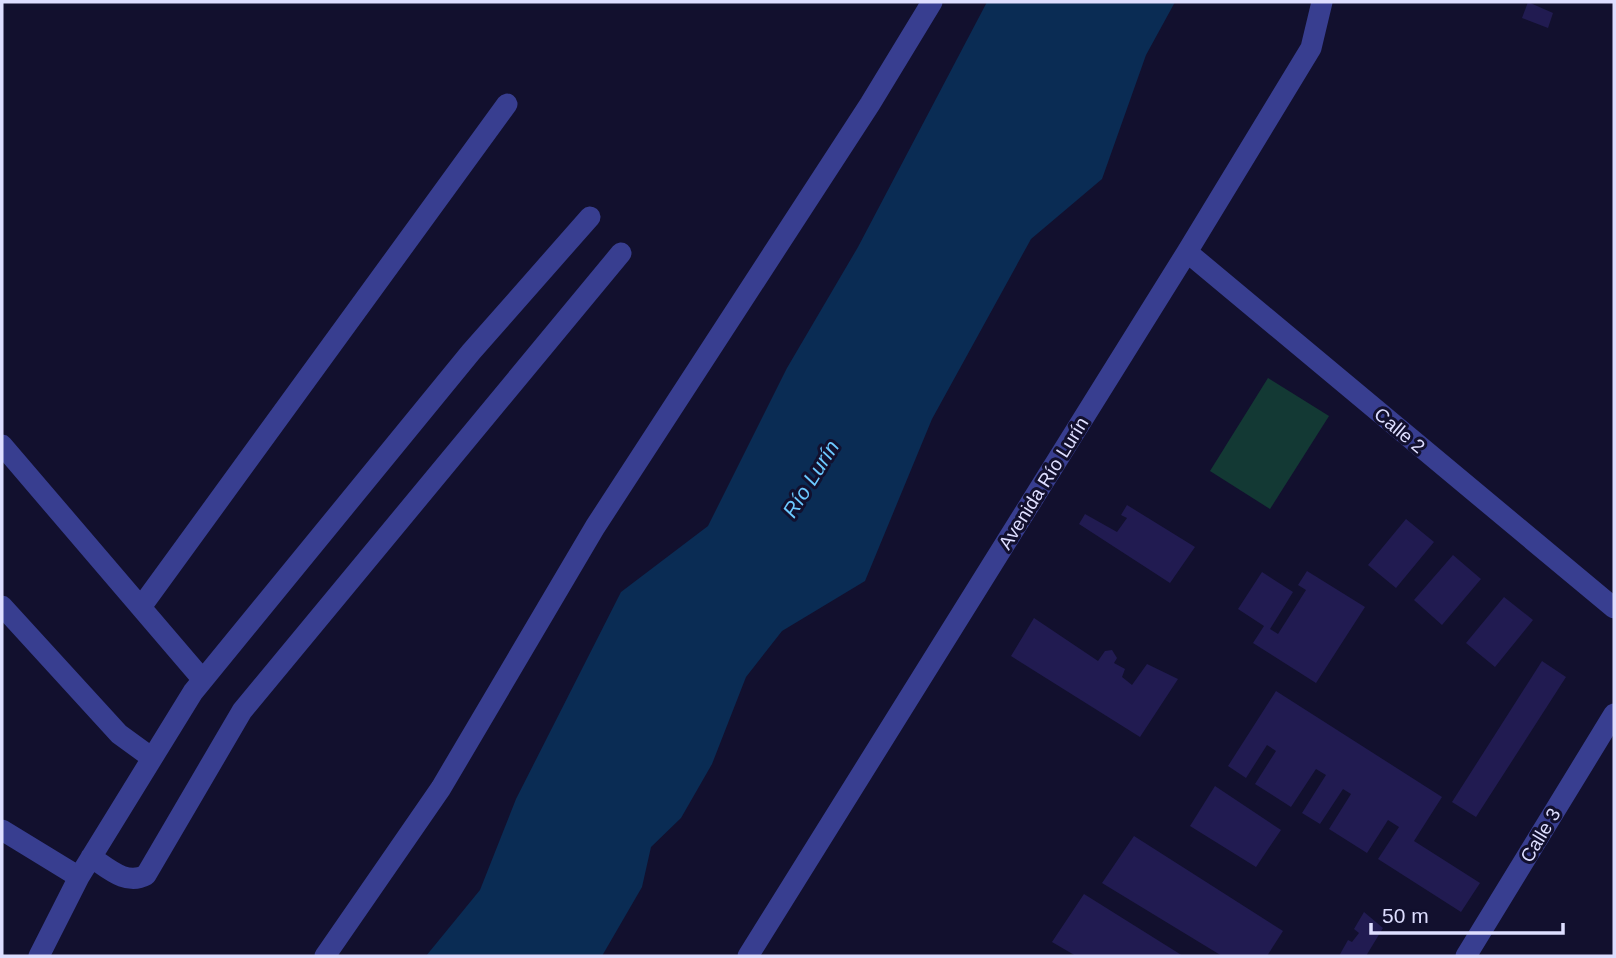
<svg xmlns="http://www.w3.org/2000/svg" width="1616" height="958" viewBox="0 0 1616 958" font-family="Arial,sans-serif">
<style>
.green{fill:#133934}
.water{fill:#0a2c54}
.building{fill:#211b51}
.lines{fill:none;stroke-linecap:round;stroke-linejoin:round}
.street{stroke:#383e90;stroke-width:21}
.labels{text-anchor:middle;stroke-width:6;stroke-linejoin:round;paint-order:stroke}
.street-label{font-size:19px;fill:#dedeff;stroke:#12102e}
.water-label{font-size:21px;font-style:italic;fill:#6cc9ff;stroke:#12102e}
</style>
<rect width="100%" height="100%" fill="#12102e"/>
<path class="green" d="M1268 378 1329 416 1270 509 1210 471Z"/>
<path class="water" d="M987 2H1175L1146 55 1102 179 1031 239 932 419 865 581 782 631 746 677 712 764 681 818 651 847 642 887 602 956H426L480 890 516 799 621 592 708 526 787 368 858 247Z"/>
<path class="building" d="M1528 2 1553 13 1548 28 1522 18Z
M1127 505 1195 547 1170 583 1079 524 1085 514 1117 532 1127 518 1121 515Z
M1406 519 1434 542 1396 588 1368 565Z
M1453 555 1481 579 1442 625 1414 600Z
M1307 571 1365 607 1316 683 1253 643 1264 626 1238 609 1262 572 1293 592 1270 629 1278 634 1306 590 1298 585Z
M1504 597 1533 620 1495 667 1466 643Z
M1034 618 1098 661 1105 651 1112 650 1117 658 1114 663 1125 669 1122 677 1132 685 1147 664 1178 679 1140 737 1011 656Z
M1542 661 1566 677 1476 817 1452 802Z
M1276 691 1442 797 1414 841 1480 883 1461 912 1378 859 1399 827 1388 820 1367 853 1329 829 1351 794 1343 789 1320 824 1302 813 1326 775 1316 769 1291 807 1255 784 1276 751 1267 745 1246 778 1228 766Z
M1215 786 1281 830 1256 867 1190 826Z
M1134 836 1283 931 1267 956H1222L1102 883Z
M1084 894 1183 956H1076L1052 942Z
M1364 912 1383 928 1366 956H1339L1348 940 1352 942 1359 933 1354 929Z"/>
<g class="lines">
<path class="street" d="M1187 252 1614 608
M2 445 203 680
M2 606 119 734 152 758
M141 607 507 104
M2 830 79 877
M91 857C108 868 126 886 146 875L242 711 621 253
M39 956 79 877 193 692 471 352 590 217
M325 956 441 788 595 527 870 104 932 2
M748 956 1187 252 1311 48 1322 2
M1466 956 1614 714"/>
</g>
<g class="labels">
<g class="street-label">
<text transform="translate(1400 430) rotate(40)" y="7">Calle 2</text>
<text transform="translate(1043 483) rotate(-58)" y="7">Avenida Río Lurín</text>
<text transform="translate(1540 835) rotate(-59)" y="7">Calle 3</text>
</g>
<g class="water-label">
<text transform="translate(811 479) rotate(-58)" y="7">Río Lurín</text>
</g>
</g>
<rect width="1616" height="958" fill="none" stroke="#dedeff" stroke-width="7"/>
<path d="M1371 923v10h192v-10" fill="none" stroke="#dedeff" stroke-width="3.5"/>
<text x="1382" y="923" font-size="21" fill="#dedeff" stroke="#12102e" stroke-width="5" paint-order="stroke">50 m</text>
</svg>
